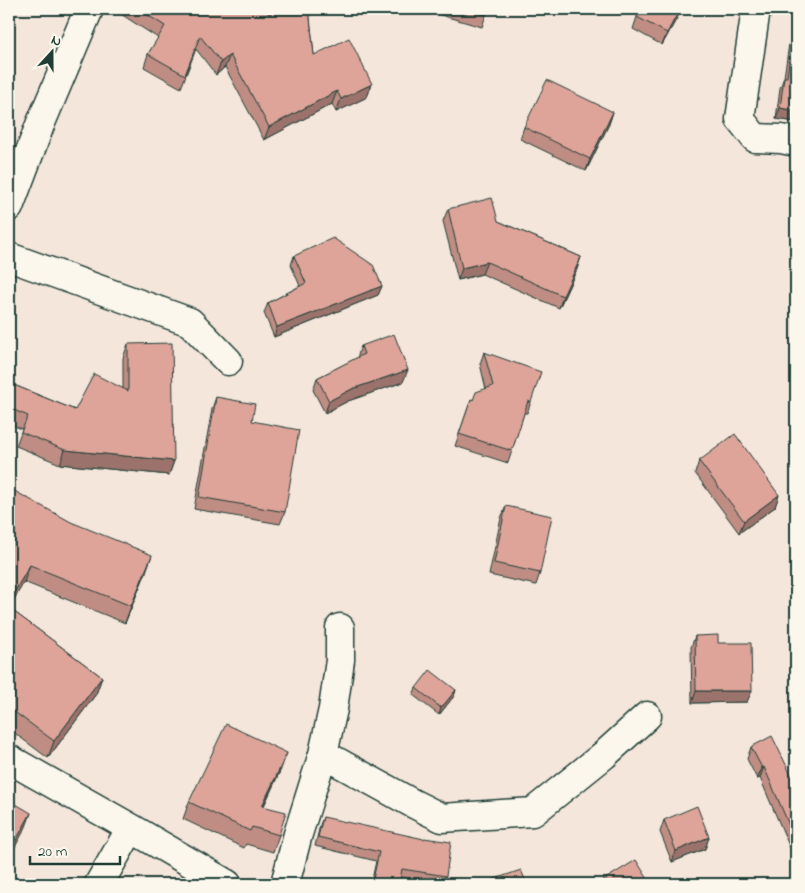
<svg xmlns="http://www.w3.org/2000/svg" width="805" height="893" viewBox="0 0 805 893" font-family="'Indie Flower',sans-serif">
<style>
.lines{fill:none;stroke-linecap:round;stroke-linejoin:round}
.minor-casing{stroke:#1f3d34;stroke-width:31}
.minor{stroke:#fbf7ec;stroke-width:28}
.wall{fill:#bf8d84;stroke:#1f3d34}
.shaded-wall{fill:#9b736c;stroke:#1f3d34}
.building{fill:#dea49a;stroke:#1f3d34}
</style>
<rect width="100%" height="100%" fill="#f5e6dc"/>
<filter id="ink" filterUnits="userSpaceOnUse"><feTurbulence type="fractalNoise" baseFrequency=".02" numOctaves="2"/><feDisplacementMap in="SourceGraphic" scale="10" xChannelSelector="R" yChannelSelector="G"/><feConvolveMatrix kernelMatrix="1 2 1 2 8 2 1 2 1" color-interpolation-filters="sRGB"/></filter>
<g filter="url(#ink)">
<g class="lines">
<g class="minor-casing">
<path id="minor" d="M756 9 740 119 755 138 781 139 796 142
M9 207 40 125 89 9
M9 257 190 322 228 361
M323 754 412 803 442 818 533 812 604 755 647 716
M9 759 131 828 227 884
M99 884 131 828
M285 884 298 834 323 754 333 709 340 660V628"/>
</g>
<use href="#minor" class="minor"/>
</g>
<path class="wall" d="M113 9H262L264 11V9H309L314 55 372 84 367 97 336 112 332 104 264 140 225 67 216 75 196 49 181 88 144 67 148 54 158 38Z
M438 9H488L482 27 437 14Z
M641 9H682L662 45 633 29 637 17Z
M793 33 796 122 776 119 780 88 784 77 789 44Z
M613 112 609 124 586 171 520 139 524 127Z
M448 209 498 221 581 257 577 269 559 308 482 274 458 280 443 221Z
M294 256 382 286 378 295 274 337 264 313 268 303 300 286 291 265Z
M128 344 174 461 169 475 60 464 16 446 22 429 9 424V383L75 410 123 388V358Z
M361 346 403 382 348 401 325 413 313 390 317 378 357 358Z
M484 352 531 402 527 413H524L508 463 455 446 471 399 473 400 486 389 480 364Z
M216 397 285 512 280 524 194 509 212 409Z
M699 461 779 495 775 507 739 533 695 473Z
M9 488 146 572 125 623 24 582 9 608Z
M506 506 540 573 536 585 489 575 501 518Z
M9 608 102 677 96 694 48 758 9 729Z
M695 636 718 643 747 702 692 703 691 647Z
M416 688 456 690 454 696 439 715 413 695Z
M751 747 796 785V862L760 778 757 779 747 759Z
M281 769 264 806 279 835 273 852 246 844 244 848 183 819 189 802Z
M323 817 446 876 443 884 401 877 399 884H371L376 861 315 846 320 825Z
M664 820 709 837 705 849 672 862 660 832Z"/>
<path class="shaded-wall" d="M680 9H682L662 45 667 33Z
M15 11 9 28V19Z
M230 55 225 67 216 75 221 62Z
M372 84 367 97 336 112 341 99Z
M337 91 332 104 264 140 269 127Z
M780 108 796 111V122L776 119Z
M613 112 609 124 586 171 590 159Z
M581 257 577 269 559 308 563 296Z
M487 262 482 274 458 280 462 268Z
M382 286 378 295 274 337 277 327Z
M408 370 403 382 348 401 325 413 329 401 352 389Z
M65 450 174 461 169 475 60 464Z
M779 495 775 507 739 533 744 521Z
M152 555 146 572 125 623 131 606Z
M30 565 24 582 9 608V601Z
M102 677 96 694 48 758 54 741Z
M456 690 454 696 439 715 441 708Z
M696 691H752L747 702 692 703Z
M287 753 281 769 256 822 262 806Z
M764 767 760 778 757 779 762 768Z
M31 813 26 827 9 858V853Z
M709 837 705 849 672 862 676 851Z"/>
<path class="building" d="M9 9H13L15 11 9 19Z
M138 9H262L271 15 270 9H309L314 55 349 38 372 84 341 99 337 91 269 127 230 55 221 62 200 36 185 75 148 54 165 26Z
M463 9H488L486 15Z
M641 9H680L667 33 637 17Z
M793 33H796V111L780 108 784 77H787Z
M547 80 613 112 590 159 524 127Z
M492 198 498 221 581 257 563 296 487 262 462 268 448 209Z
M333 238 373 265 382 286 277 327 268 303 306 283 294 256Z
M394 334 408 370 352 389 329 401 317 378 364 354 361 346Z
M172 343 174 461 65 450 21 432 28 416 9 408V383L75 410 94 374 128 391V344Z
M484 352 541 372 531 402 528 401 512 451 459 434 471 399 473 400 476 392 493 386Z
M216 397 255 404 252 421 299 430 285 512 199 497Z
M735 434 779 495 744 521 699 461Z
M9 488 71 522 152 555 131 606 30 565 9 601Z
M506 506 552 516 540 573 494 563Z
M9 608 102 677 54 741 9 708V661L14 654 9 651Z
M718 635V643H751L752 691H696L695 636Z
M430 670 456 690 441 708 416 688Z
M226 724 287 753 262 806 286 812 279 835 252 827 250 831 189 802Z
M772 736 796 785V841L764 767 762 768 751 747Z
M9 800 31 813 9 853Z
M697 806 709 837 676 851 664 820Z
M323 817 424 839V838L451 842 446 876 402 869 399 884H372L379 852 318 837Z
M636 860 651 884H597Z
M521 870 527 884H487L486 882Z"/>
</g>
<rect width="805" height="893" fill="none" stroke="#fbf7ec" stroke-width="30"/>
<rect x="15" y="15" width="775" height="863" fill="none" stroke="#1f3d34" stroke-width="2" filter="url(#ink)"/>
<g transform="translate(52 52) rotate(21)" stroke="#fbf7ec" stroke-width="4" paint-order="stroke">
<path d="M0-4L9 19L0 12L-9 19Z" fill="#1f3d34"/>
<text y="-8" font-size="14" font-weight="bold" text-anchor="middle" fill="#1f3d34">N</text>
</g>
<path d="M30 856v8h90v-8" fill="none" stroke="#1f3d34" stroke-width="2.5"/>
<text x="38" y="856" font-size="15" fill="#1f3d34" stroke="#fbf7ec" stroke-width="4" paint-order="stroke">20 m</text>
</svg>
